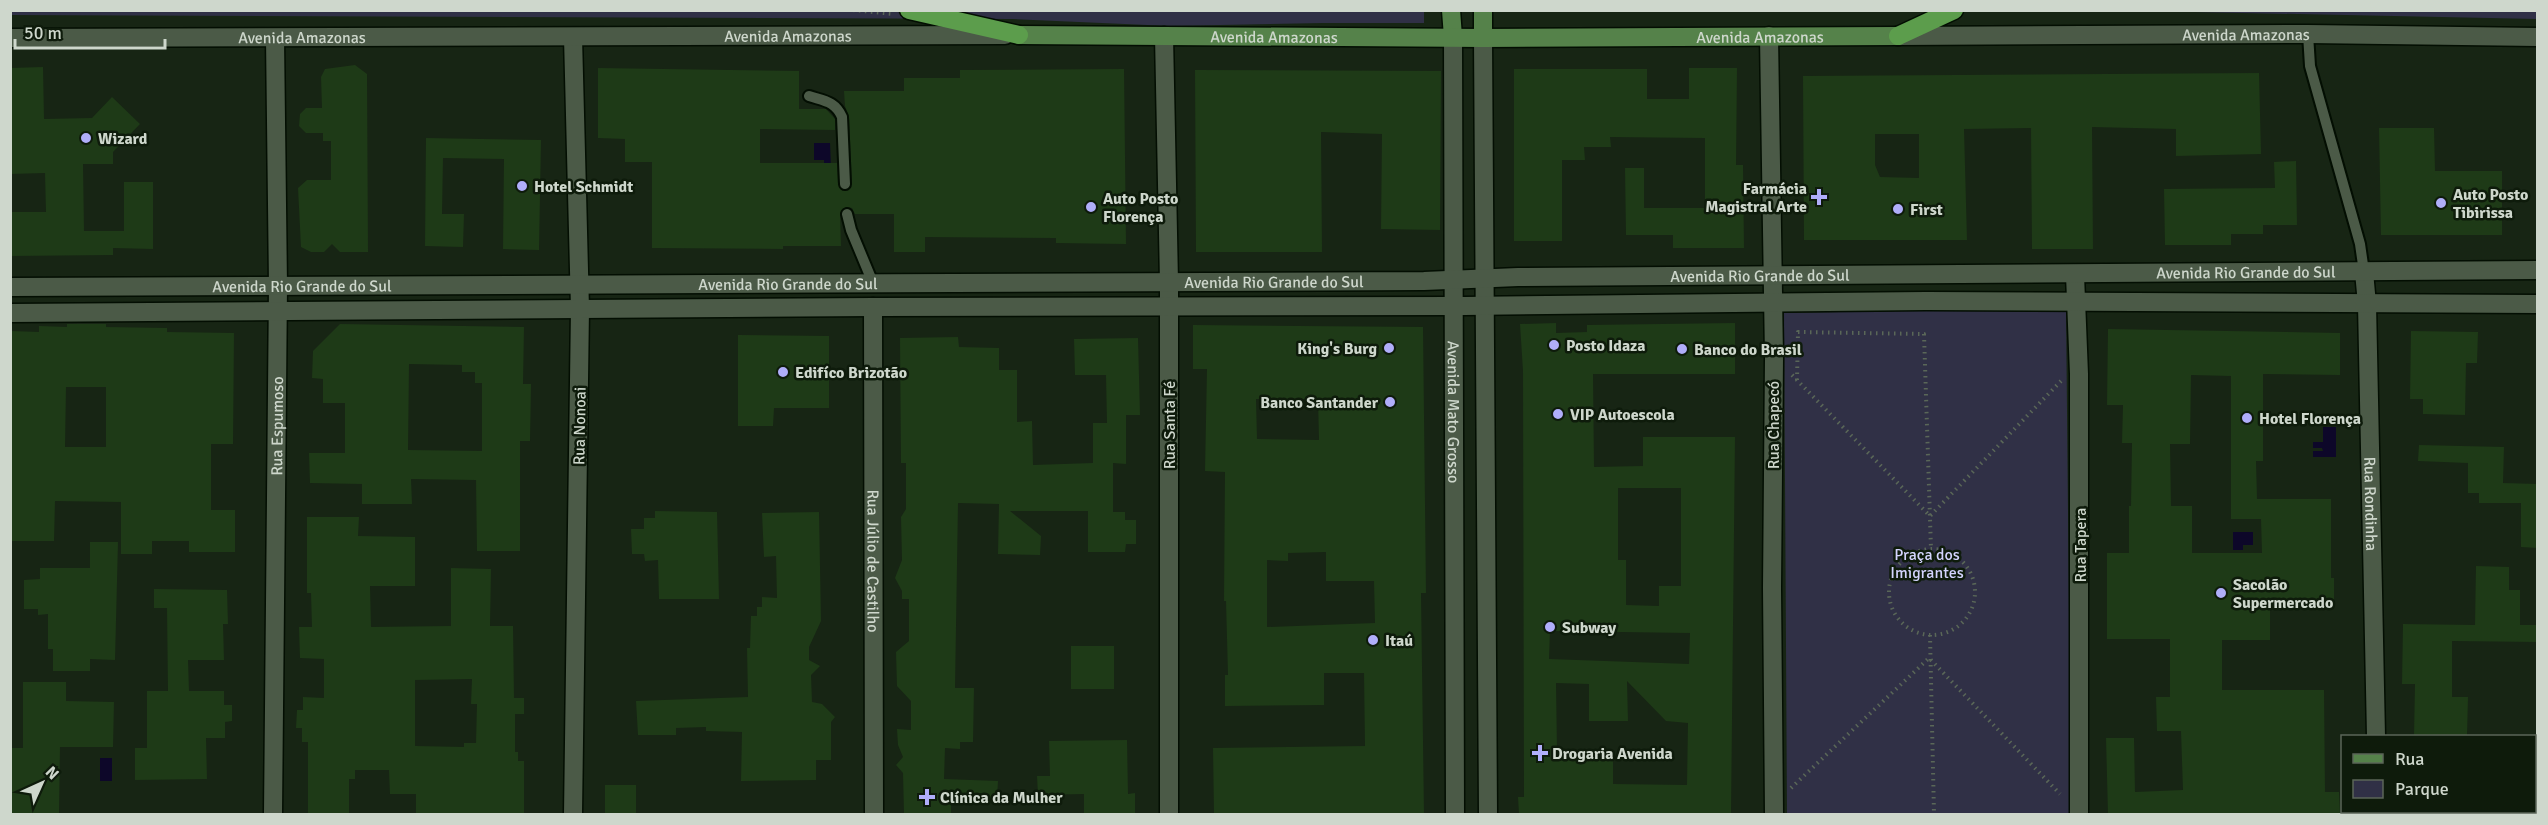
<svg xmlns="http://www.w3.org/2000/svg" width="2548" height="825" viewBox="0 0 2548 825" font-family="Signika,sans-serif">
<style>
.green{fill:#303046}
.water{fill:#0d0729}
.building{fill:#1e3a17;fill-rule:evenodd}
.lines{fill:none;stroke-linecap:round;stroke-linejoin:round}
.lane-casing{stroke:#030e02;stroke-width:14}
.street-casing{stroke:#030e02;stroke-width:21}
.secondary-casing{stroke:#030e02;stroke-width:21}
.primary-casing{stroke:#030e02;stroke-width:21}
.highway-casing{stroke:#030e02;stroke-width:21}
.path{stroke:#5a6758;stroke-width:4;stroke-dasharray:1.5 4.5;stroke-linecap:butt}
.lane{stroke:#4b5a47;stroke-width:10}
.street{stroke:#4b5a47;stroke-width:18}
.secondary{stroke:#4b5a47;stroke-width:18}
.primary{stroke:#55824a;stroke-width:18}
.highway{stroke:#5c9d4c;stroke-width:18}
.poi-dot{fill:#b0aefa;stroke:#0e1b0b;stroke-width:2}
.labels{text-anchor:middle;stroke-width:5;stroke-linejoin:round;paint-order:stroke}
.street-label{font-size:16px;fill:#ced7cc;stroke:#0e1b0b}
.poi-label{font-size:16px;font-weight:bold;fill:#ced7cc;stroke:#0e1b0b;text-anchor:start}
.park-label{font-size:16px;fill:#d4d4fe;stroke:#0e1b0b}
</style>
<rect width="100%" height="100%" fill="#172514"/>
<path class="green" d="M1424 10V23H1323L1170 26 1012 19 11 15 10 11Z
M2537 10V19L2147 11V10Z
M2066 308 2071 814H1787L1784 313Z"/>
<path class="water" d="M814 143H830L831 170H824V160H814Z
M2323 427H2336V457H2313V451H2323L2322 448H2313V442H2323Z
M2233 532H2253V545H2243V550H2233Z
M100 758H112V781H100Z"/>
<path class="building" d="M355 65 367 74 368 252H340L332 244 324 252H311L301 247 298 188 307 180H331V141H323V133H306L299 126 300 114 306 108H322L321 77 325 69Z
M43 67 44 119 92 118 112 97 140 124 113 152V164H83L84 231H124V182H153V249L113 248V255L10 256V212H46L45 173 10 174V68Z
M598 68 799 71V109H826L835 119V130L760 129V163H837L838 185 845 191 849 190 852 184 849 117 845 106 844 91H904V78H960V70L1124 69 1126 244 1056 243V238L925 237V252H894V214H855L852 208 846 207 840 213 841 246H783V249L652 248V162H625V139L598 138Z
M1689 68H1737L1736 165H1743L1744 248H1673V235H1626L1625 168H1644V208H1705V138L1610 137 1611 147H1584L1585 160H1562V241H1514V69H1647V99H1689Z
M1195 70 1441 71 1440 230 1381 229 1382 134 1321 132 1322 252H1196Z
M2259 73 2261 154 2176 156V129L2092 127 2093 249H2032L2031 128 1964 129 1967 240H1804L1803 76ZM1875 134H1919V178L1880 177 1875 165Z
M2379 128H2434L2435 171H2502V235H2381Z
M426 138 541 140 539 250 503 249 504 159 443 158 442 214H464L463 247 425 246Z
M2296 161 2297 225H2263V234H2231V245H2165L2164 189 2275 188 2274 162Z
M1556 323V333L1587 332V325L1735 323V374H1593L1594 467 1643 466V437H1735L1731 814H1519L1518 797H1524L1523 371 1520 324ZM1618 488H1681V586H1659V606L1626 605V560H1618ZM1550 631 1690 633 1689 664 1549 659ZM1627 681 1666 721 1688 723 1687 785 1613 784V752L1557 751 1556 683 1589 684V721H1628Z
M67 324H106V327L167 328V332L234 333 233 444H211V510H235V552H189V541H152V554H121V502L55 501 54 541H10V331L39 332V326L67 327ZM66 387H106V447H65Z
M340 324 524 327 523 384H531L530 441H520V551H477L476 480 411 479 412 504H362V484L310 483 309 453H345V403H323V379L312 378 313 351ZM409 364 462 365V372H475V383H482V451L408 450Z
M1193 325 1423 327 1426 593H1421L1424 814H1214L1213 748 1365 746 1364 673H1324V705L1225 706V675H1228L1226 601H1224L1225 472 1205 471 1207 369H1193ZM1256 399H1318L1319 440 1257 439ZM1326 552V581H1374L1375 623 1267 627V560L1288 561V553Z
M2108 329 2340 333V375L2263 374V461H2256L2257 499H2331V578H2334V608H2270V640H2222V690H2324L2325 792H2339L2340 814H2108L2106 738H2134L2135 792 2183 790 2181 731H2157L2156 697H2170V639H2107V553H2129V506H2131L2132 443H2122L2123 405H2107ZM2191 375 2231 376V519H2261L2262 553H2192V506H2171L2170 444H2190Z
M2411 331 2478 332 2477 363H2466L2465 415 2423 414V399H2410Z
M738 335 829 336V408H774L773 426H738Z
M958 337 959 347 999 348V370H1017V422L1032 421 1033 465 1093 463V423H1107L1106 375H1075L1074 339 1138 338 1140 415H1126V464L1113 463V512H1125V520H1136V544H1126L1125 552H1088V511H1010L1041 536 1040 555 998 554 999 504 958 503 955 688H974L973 742H960V749L945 748 944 779 998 781 997 799 951 798V814H904L903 773 896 765 903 757 898 745 897 729 911 730V701L897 686 896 652 909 641V599H902V591L895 578 902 560 901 517 906 509V463H901L900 338Z
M2419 445 2504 447 2503 483 2538 484V548L2521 547V503H2479V493H2468V463L2418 461Z
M655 511 717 512 719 599H659L658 560 645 561 644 554H632L631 529H644V518H655Z
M819 512 821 621 809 647V660L820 666 811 675 812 702 822 704 835 717 831 722V760H816V780L741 781 742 732 706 731V727L676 728V735H638L636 701 748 697 747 648H750L751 616H757V607H762V597L777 598 776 556 764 557 762 513Z
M307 517H359L358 536 415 537V586H370L371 627 451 626V568L491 569 490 626H513L514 698H524V714H515V752H518V761H524V814H416V794H390L389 770H355V779H349V814H308V742H302V728H296L297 710H303V697L324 698V659L300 658 299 627H312L311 593H307ZM472 679 471 704H477L476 743H464V747L415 746V680Z
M90 542H118L115 660 90 659V671H53V649H48V614L38 615V609H24V580L40 579V568H90Z
M2476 566 2509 567V590H2520V625H2538V642L2452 641V697H2468L2467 736H2414L2415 684H2402L2403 624 2475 625Z
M154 589 227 590 228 624H223L224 660H188L189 691H224V705H232V721L225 722V738H206L207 779 135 780V748H147V691H168L167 608H154Z
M1071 646H1114V689H1071Z
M23 682H66V701L114 702 113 747H60L59 814H10V748H23Z
M1127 740 1128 794 1135 793V814H1084V794L1038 795 1037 776H1050L1049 741Z
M605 785H636V814H605Z"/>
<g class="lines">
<g class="lane-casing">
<path id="lane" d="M2308 34 2310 66 2360 244 2364 272
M809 96C824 101 835 101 842 117L845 184
M847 214 851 230 873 283"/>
</g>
<g class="street-casing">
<g id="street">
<path d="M1164 36 1169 282V814"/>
<path d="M1769 36 1774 358 1772 588 1774 814"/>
<path d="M573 37 580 309 573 814"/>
<path id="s1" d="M2364 272 2367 304 2376 736"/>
<path d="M2075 275 2079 374V814"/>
<path id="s2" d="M873 307 874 814"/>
<path d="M2378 812V814"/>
<path id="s3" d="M273 814 278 286 275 38"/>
</g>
</g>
<g class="secondary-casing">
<g id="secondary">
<path id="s4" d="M1898 36 2308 34 2538 37"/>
<path id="s5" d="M1453 37 1455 814"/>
<path id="s6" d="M10 38 1005 35"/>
<path d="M1483 38 1488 814"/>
<path id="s7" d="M10 287 1424 281 1518 277 2538 270"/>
<path d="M10 313 873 307 1464 306 1926 301 2538 304"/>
</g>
</g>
<g class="primary-casing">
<g id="primary">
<path d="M1451 10 1453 37"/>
<path d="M1483 10V38"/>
<path id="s8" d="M1019 35 1483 38 1898 36"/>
</g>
</g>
<g class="highway-casing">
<path id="highway" d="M909 10 1019 35
M1898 36 1954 10"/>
</g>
<path class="path" d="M853 10 894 14
M1792 375 1930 516 2061 381
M1797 380 1798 332 1924 334 1931 549
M1889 592a43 43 0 1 1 86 0a43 43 0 1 1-86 0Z
M1930 635 1934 814
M1791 788 1929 658 2060 794"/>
<use href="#lane" class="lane"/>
<use href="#street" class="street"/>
<use href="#secondary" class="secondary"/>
<use href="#primary" class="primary"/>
<use href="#highway" class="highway"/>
</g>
<g class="poi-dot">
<circle cx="86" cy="138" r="6"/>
<circle cx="522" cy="186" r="6"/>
<path d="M1816 188h6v6h6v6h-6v6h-6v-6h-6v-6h6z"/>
<circle cx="2441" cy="203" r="6"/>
<circle cx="1091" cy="207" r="6"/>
<circle cx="1898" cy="209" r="6"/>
<circle cx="1554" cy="345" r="6"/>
<circle cx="1389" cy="348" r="6"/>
<circle cx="1682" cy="349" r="6"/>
<circle cx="783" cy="372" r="6"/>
<circle cx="1390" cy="402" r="6"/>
<circle cx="1558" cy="414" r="6"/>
<circle cx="2247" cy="418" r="6"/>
<circle cx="2221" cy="593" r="6"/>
<circle cx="1550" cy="627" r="6"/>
<circle cx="1373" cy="640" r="6"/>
<path d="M1537 744h6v6h6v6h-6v6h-6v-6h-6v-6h6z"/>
<path d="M924 788h6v6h6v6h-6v6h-6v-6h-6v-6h6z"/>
</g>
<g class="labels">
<g class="street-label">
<text dy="6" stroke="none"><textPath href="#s4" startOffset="348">Avenida Amazonas</textPath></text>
<text dy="6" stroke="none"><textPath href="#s6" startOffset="778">Avenida Amazonas</textPath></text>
<text dy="6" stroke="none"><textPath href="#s8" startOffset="741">Avenida Amazonas</textPath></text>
<text dy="6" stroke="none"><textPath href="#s8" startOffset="255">Avenida Amazonas</textPath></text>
<text dy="6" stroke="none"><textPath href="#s6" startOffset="292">Avenida Amazonas</textPath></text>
<text dy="6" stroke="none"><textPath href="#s7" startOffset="2236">Avenida Rio Grande do Sul</textPath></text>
<text dy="6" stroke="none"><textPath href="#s7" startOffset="1750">Avenida Rio Grande do Sul</textPath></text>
<text dy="6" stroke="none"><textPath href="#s7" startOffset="1264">Avenida Rio Grande do Sul</textPath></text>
<text dy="6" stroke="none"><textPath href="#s7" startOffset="778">Avenida Rio Grande do Sul</textPath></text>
<text dy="6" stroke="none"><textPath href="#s7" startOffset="292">Avenida Rio Grande do Sul</textPath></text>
<text dy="6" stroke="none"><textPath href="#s5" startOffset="375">Avenida Mato Grosso</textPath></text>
<text transform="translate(1169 425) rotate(-90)" y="6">Rua Santa Fé</text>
<text transform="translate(1773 425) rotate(-90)" y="6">Rua Chapecó</text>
<text dy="6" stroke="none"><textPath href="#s3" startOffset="388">Rua Espumoso</textPath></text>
<text transform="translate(579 426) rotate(-89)" y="6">Rua Nonoai</text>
<text dy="6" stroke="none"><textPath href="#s1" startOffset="232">Rua Rondinha</textPath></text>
<text transform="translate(2080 545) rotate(-90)" y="6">Rua Tapera</text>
<text dy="6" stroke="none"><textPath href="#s2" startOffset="254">Rua Júlio de Castilho</textPath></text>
</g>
<g class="poi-label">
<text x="98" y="144">Wizard</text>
<text x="534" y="192">Hotel Schmidt</text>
<text x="1807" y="194" text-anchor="end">Farmácia<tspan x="1807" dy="18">Magistral Arte</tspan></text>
<text x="2453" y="200">Auto Posto<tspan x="2453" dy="18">Tibirissa</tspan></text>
<text x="1103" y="204">Auto Posto<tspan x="1103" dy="18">Florença</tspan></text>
<text x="1910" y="215">First</text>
<text x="1566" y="351">Posto Idaza</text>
<text x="1377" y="354" text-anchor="end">King's Burg</text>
<text x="1694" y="355">Banco do Brasil</text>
<text x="795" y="378">Edifíco Brizotão</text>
<text x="1378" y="408" text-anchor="end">Banco Santander</text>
<text x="1570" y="420">VIP Autoescola</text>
<text x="2259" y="424">Hotel Florença</text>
<text x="2233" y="590">Sacolão<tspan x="2233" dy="18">Supermercado</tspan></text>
<text x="1562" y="633">Subway</text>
<text x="1385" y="646">Itaú</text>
<text x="1552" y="759">Drogaria Avenida</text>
<text x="940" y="803">Clínica da Mulher</text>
</g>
<g class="park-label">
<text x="1927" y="560">Praça dos<tspan x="1927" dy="18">Imigrantes</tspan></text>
</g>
</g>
<rect width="2548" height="825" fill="none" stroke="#ced7cc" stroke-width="24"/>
<rect x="2341" y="735" width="195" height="78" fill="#0e1b0b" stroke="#5b6658" stroke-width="1.5"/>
<rect x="2353" y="754" width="30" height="9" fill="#55824a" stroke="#5b6658" stroke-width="1.5"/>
<text x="2395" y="765" font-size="18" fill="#ced7cc">Rua</text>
<rect x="2353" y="780" width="30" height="18" fill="#303046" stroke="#5b6658" stroke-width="1.5"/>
<text x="2395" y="795" font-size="18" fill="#ced7cc">Parque</text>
<g transform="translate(42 783) rotate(45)" stroke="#0e1b0b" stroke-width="4.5" paint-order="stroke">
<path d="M0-4.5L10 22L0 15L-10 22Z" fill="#ced7cc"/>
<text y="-9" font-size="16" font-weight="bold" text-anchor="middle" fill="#ced7cc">N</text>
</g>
<path d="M15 39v9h150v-9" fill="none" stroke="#ced7cc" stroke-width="3"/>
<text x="24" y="39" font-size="18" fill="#ced7cc" stroke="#0e1b0b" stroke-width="4.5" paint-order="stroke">50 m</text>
</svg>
